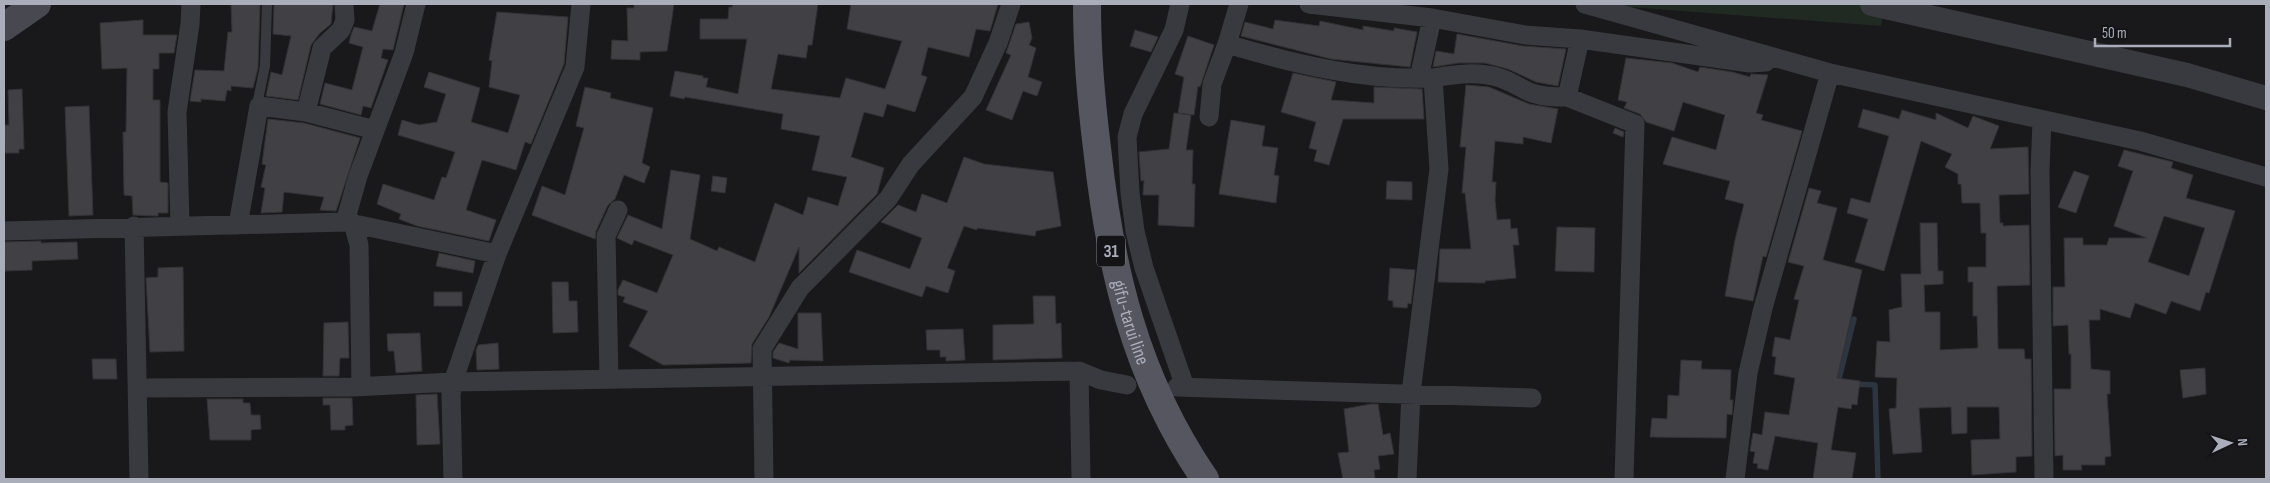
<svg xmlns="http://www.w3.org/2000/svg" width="2270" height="483" viewBox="0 0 2270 483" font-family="'Sofia Sans Condensed',sans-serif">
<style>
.green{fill:#202922}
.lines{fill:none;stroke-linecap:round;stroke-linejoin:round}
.stream{stroke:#2d3640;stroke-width:5.5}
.building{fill:#404045;stroke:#333237;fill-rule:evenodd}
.service{stroke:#393a40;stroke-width:10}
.minor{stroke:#393a40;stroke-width:19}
.tertiary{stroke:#393a40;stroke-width:24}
.secondary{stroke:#474850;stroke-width:28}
.primary{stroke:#55565f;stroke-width:28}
.labels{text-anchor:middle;stroke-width:4.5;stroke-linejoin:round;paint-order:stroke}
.shield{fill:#141316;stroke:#7d808a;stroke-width:1}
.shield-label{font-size:18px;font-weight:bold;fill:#aaaebb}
.street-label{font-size:19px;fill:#aaaebb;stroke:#141316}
</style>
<rect width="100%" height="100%" fill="#19181b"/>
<path class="green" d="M1589 4H1885L1881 26Z"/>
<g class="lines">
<path class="stream" d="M1840 383H1838L1854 319
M1854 384 1875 385 1878 479"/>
</g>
<path class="building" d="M231 4H260L258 68 253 88 231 86V91L227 90 225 101 201 99V102L190 101 195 70 224 71 228 32H232Z
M274 4H333L331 24 320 33 311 45 298 100 266 96 271 72 282 75 291 36 273 34Z
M380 4H404L393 50 383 49 381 58 388 60 371 108 363 106 361 115 320 104 325 83 352 90 363 47 349 43 351 35 354 27 372 31Z
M634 4H674L667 51 640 52V60L611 59 612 40 628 41 627 8H634Z
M733 4H818L812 45H808L806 58 778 54 771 89 840 98 846 78 885 89 902 41 847 29 851 4H998L990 31 976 29 969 57 928 47 921 75 927 77 915 112 887 104 883 117 864 112 851 157 884 168 877 194 799 273V247L769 317 752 344 751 363 663 365 629 346 648 311 623 302 625 297 618 295V290L623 280 657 293 673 255 634 240 632 245 617 238 628 215 662 229 671 170 700 175 690 239 717 251 719 247 755 262 775 203 803 215 808 197 838 206 847 177 812 170 820 136 781 129 783 114 685 97 684 99 670 96 675 71 703 76V78H708L706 87 738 94 747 39H700V19H728L729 7H732Z
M497 12 568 17 564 64 531 144 525 142 516 170 482 160 466 210 496 220 489 241 417 226 399 219 401 214 377 204 383 184 434 200 442 177 446 178 455 152 398 135 402 120 419 125 437 122 446 94 424 87 429 72 480 88 471 122 508 133 520 95 489 87 492 61 489 60Z
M143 20V35H177L174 53H159V69H153V100H160V182L168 183V213H158V216L133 215 132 196 124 195 123 132H126L127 68 102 69 100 23Z
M1275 20 1319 26 1320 21 1363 30V26L1394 31V28L1417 32 1410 67 1331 59 1241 36 1245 22 1273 29Z
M1029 22 1032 38 1029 45 1036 48 1028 77 1042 82 1037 96 1023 91 1012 120 986 110 1011 55 1006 53 1016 24Z
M1135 30 1158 37 1151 52 1130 46Z
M1457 34 1523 46 1566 49 1558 86 1536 82 1508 69 1485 63H1458L1433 67 1436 51 1454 54Z
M1188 36 1214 45 1200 87 1198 86 1194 115 1178 113 1184 77 1175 74Z
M1626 58 1672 63 1698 72 1700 67 1732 72 1750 77 1751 74 1768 75 1756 113 1763 115 1761 120 1802 131 1766 257 1763 256 1753 301 1725 296 1735 240 1744 204 1725 199 1730 181 1663 164 1672 137 1716 150 1725 115 1683 102 1674 131 1646 122 1640 114 1624 108 1627 102 1618 100Z
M1293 73 1336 82 1331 100 1374 103V87L1422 89 1424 119H1343L1329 165 1314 161 1317 150 1309 148 1316 122 1281 112Z
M1466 85 1489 87 1529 104 1558 109 1551 143 1523 137V144L1495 141 1492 182H1496L1495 200 1497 220 1510 219 1511 229 1517 228 1519 245H1513L1516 278 1485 281V283L1438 282 1440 249H1471L1465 193H1462L1466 147H1460Z
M585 87 611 93 610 98 653 108 642 163 650 167 644 183 624 175 615 199 608 205 596 231 595 239 532 215 542 186 565 195 584 128 576 126Z
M22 89 24 149H19V153H5L4 125H9L8 90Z
M89 106 93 215 69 216 65 107Z
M1863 109 1899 119 1902 110 1936 120V113L1968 128 1973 116 1999 126 1990 149 2028 147 2029 194 1999 195 2000 223H2003V226L2029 225 2030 285 1997 286 1998 349H2024L2025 359H2031L2032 456 2016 457V472L1972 475 1971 440 2000 439 1999 407H1967V433L1952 434 1951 407 1919 408 1922 452 1893 454 1889 409 1896 408 1897 378 1875 377 1877 341 1890 342 1889 310 1902 307 1901 274H1921L1920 223H1937L1938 271H1943V284L1924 285 1925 312H1940V350L1978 348 1977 316H1973V282H1968V267H1986V233H1981L1980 203H1962L1961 184H1958V174L1945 167 1952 154 1921 141 1884 271 1855 262 1868 219 1847 213 1851 198 1870 203 1889 136 1858 127Z
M1174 113 1191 115 1186 150H1193L1192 184H1195L1194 227 1158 225 1159 195H1143L1144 180 1141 181 1139 152 1169 149Z
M268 119 304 123 360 138 336 211 320 210 324 197 284 192 282 212 261 213 265 188 261 187 266 165 262 164Z
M1231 120 1265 126 1262 146 1278 148 1274 175 1279 176 1276 203 1219 194Z
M1615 128 1624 132 1623 137 1613 133Z
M2124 150 2173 162 2171 168 2193 175 2186 198 2235 211 2209 293 2206 292 2200 311 2171 301 2166 314 2135 303 2130 318 2100 309V320H2089L2091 369 2110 371V394H2107L2111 456 2105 457V465H2081L2082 470H2063V455L2055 456 2054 389H2071V354H2069L2068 325 2053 326V287H2065L2064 238H2083V245H2107L2109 238H2147L2114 226 2133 171 2118 166ZM2164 216 2205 228 2189 276 2148 262Z
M964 157 984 164 1053 172 1061 226 1036 231 1035 236 977 228V230L964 226 947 268 955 271 948 293 926 286 922 297 849 272 857 250 910 269 922 238 881 222 898 205 916 212 922 194 947 203Z
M2074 171 2089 176 2076 213 2058 207Z
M713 176 727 178 725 193 711 191Z
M1387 181 1412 182V200L1386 199Z
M1809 188 1821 191 1817 203 1837 208 1823 260 1862 270 1837 378 1860 381 1857 405 1852 404 1851 409 1838 407 1831 450 1856 453 1852 479H1813L1818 443 1775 436 1768 470 1757 468 1758 464 1753 463 1755 452 1750 451 1753 433 1762 435 1765 412 1789 415 1795 378 1774 374 1776 357 1772 356 1775 337 1790 340 1799 300 1794 299 1804 266 1788 262Z
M1557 227 1595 228 1594 272 1555 271Z
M41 241V243L77 242 78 259 32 261V270L5 271 4 242Z
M439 253 475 261 473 273 436 266Z
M183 267 184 351 150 352 146 278 158 277V268Z
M1390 268 1415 270 1411 304 1408 303 1407 308 1393 307V301L1388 300Z
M552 282H568L569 301H577L578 332 553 333Z
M434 292H462V306H434Z
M1033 296H1055L1056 324 1061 323 1062 358 993 360V325L1034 324Z
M798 313H821L823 361 790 360 789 363 773 358V352L779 343 798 349Z
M348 322 349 358H340L339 376H323L324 323Z
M963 329 965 360 946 361V357H940V350H927L926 330Z
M420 333 422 371 396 373 394 351H388L387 334Z
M498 343 499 369 477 370 476 350 478 345Z
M92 359H116L117 379H93Z
M1681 360 1702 361 1701 369 1731 370 1730 400H1733L1732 415 1727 414 1726 438 1650 437 1652 418 1667 419 1668 395 1679 396Z
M2205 368 2206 394 2183 398 2180 370Z
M437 394 440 444 417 445 416 395Z
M323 398H352L353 425 345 426V430H331L330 405H323Z
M207 399H243V403H250L251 415H260L261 429 251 430V440H210Z
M1371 404H1378L1383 435 1390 433 1394 454 1378 456 1380 469 1374 470 1375 479H1343L1338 453 1349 452 1344 409Z"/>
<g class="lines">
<path class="service" d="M259 106 258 100 265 66 267 4"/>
<path class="minor" d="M1180 4 1174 30 1133 114 1127 137 1130 193 1135 231 1144 268 1185 387
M1239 4 1227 44C1294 64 1364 81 1433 78
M1309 4 1432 18 1525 35 1580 39 1750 63 1766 62
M1585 4 1830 73 2140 141 2266 177
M1419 78 1432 18
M1567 97 1635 124 1624 479
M306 112 322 48 341 30 345 20 344 4
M1209 117 1212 84 1227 44
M2042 120 2040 171 2044 479
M345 222 358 176 404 53 416 4
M353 223 359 245 361 386
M180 225 177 112 190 24 191 4
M238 225 259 106 306 112 375 130
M134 226 139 479
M4 231 345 222 497 254
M1079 371 1081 479
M609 379 606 236 618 210
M1177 387 1532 398
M138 388 353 387 453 382 1079 371 1101 380 1127 385
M453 479 451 395 453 382 497 254 575 67 581 4
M764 479 762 349 800 288 888 199 911 164 973 97 998 43 1011 4
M1407 479 1411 393 1439 169 1433 78C1456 74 1478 71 1500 78 1511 81 1521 89 1532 93 1544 97 1555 97 1567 97L1580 39
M1735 479 1748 373 1763 308 1830 73"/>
<path class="tertiary" d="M1872 4 2187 75 2266 98"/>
<path class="secondary" d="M4 27 37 4"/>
<path class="primary" id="s1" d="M1087 4C1087 52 1091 100 1097 148 1110 268 1135 377 1205 479"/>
</g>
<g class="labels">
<rect class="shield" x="1097" y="235.5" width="28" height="31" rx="4"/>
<g class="shield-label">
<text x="1111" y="257">31</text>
</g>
<g class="street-label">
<text dy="7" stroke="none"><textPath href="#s1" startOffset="322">gifu-tarui line</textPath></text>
</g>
</g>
<rect width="2270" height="483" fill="none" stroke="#aaaebb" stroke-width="10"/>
<g transform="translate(2230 443) rotate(86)" stroke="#141316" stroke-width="4" paint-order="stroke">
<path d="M0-4L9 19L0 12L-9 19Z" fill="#aaaebb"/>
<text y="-8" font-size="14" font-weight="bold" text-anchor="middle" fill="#aaaebb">N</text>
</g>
<path d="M2095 38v8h135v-8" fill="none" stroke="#aaaebb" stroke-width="2.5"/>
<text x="2102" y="38" font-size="15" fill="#aaaebb" stroke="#141316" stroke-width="4" paint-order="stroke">50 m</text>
</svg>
